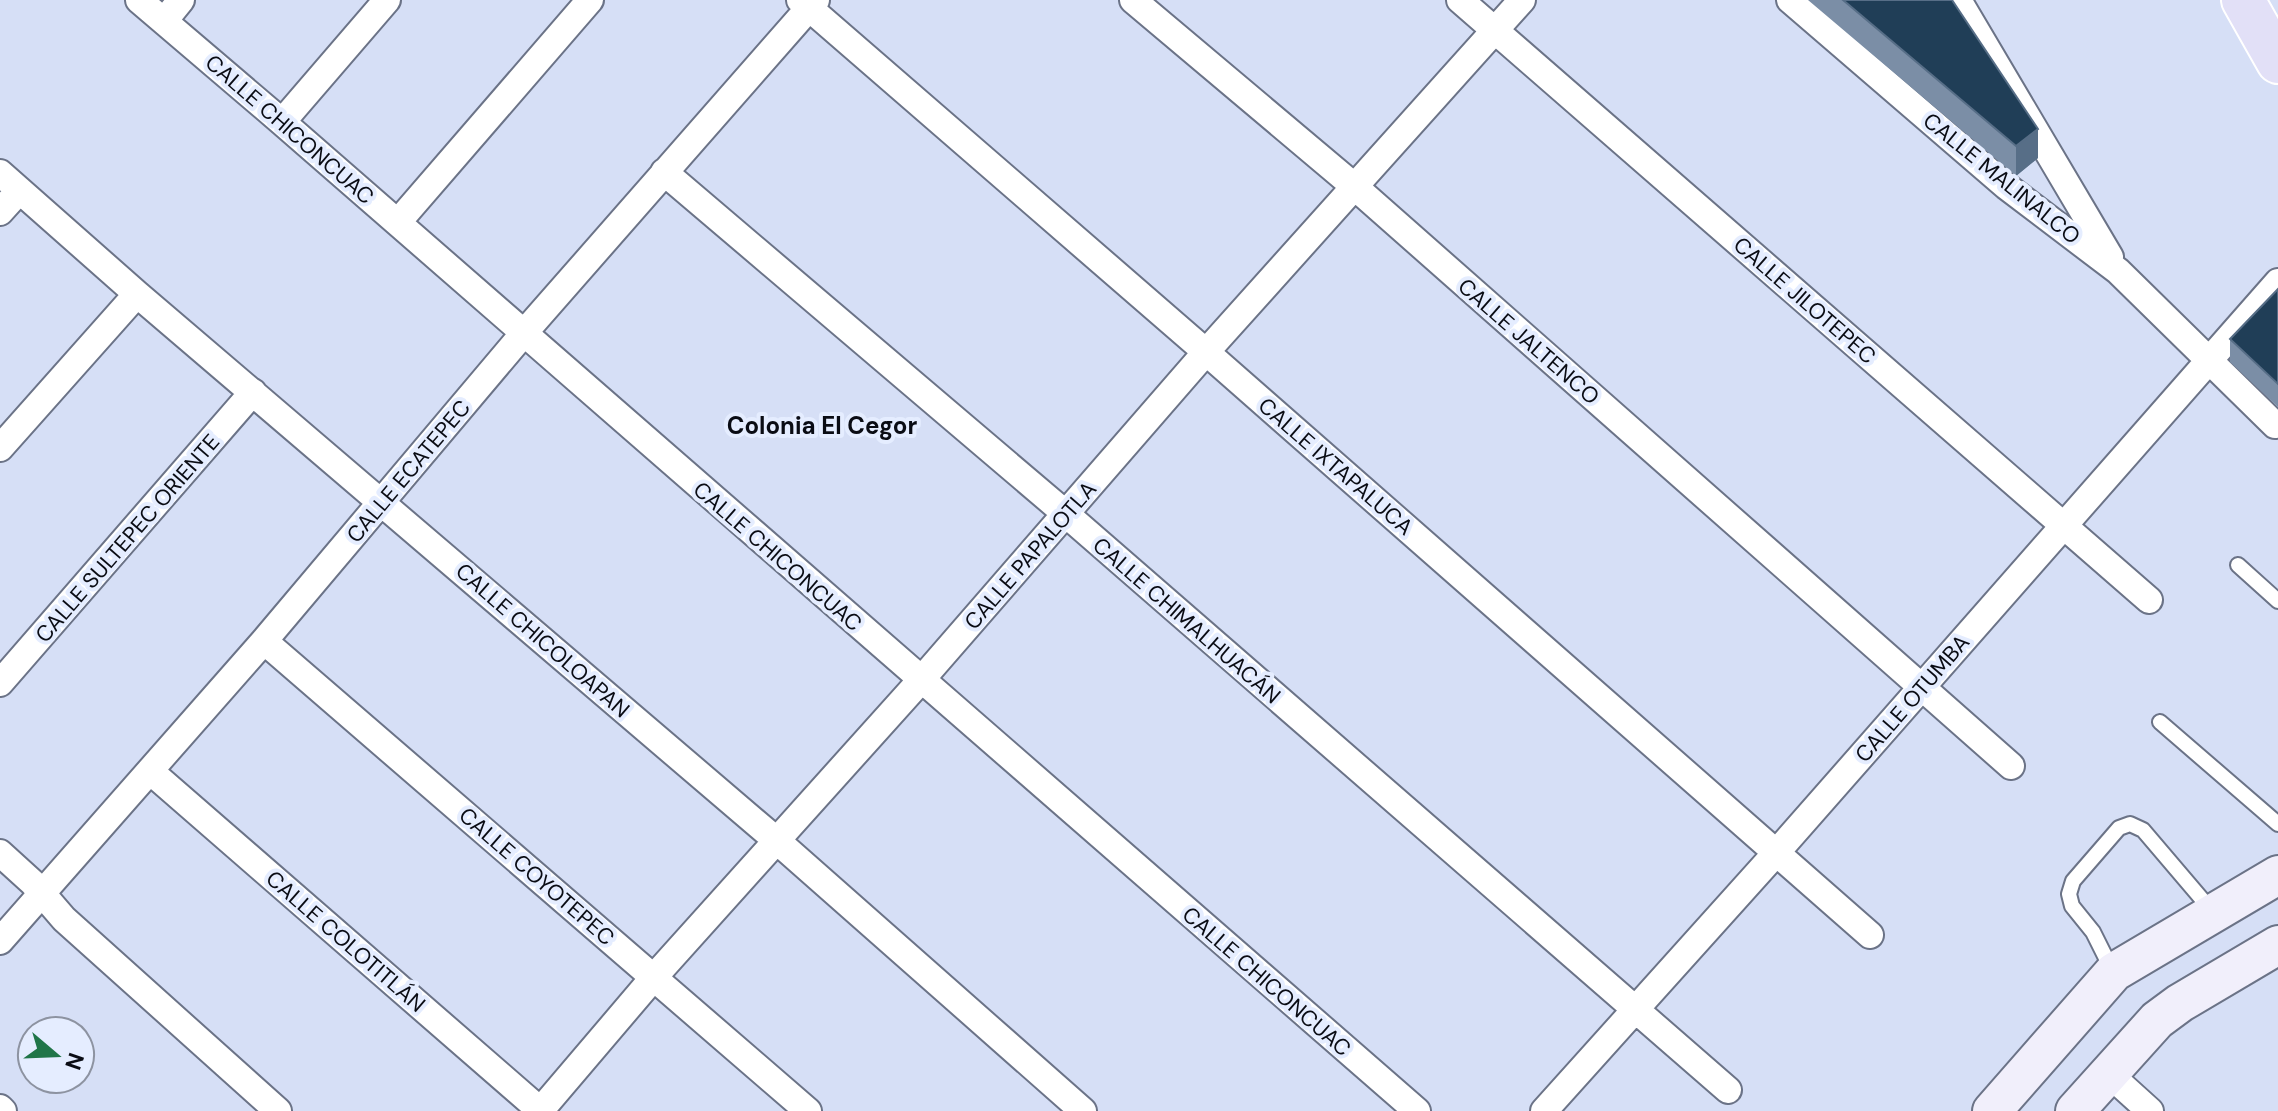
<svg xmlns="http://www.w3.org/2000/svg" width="2278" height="1111" viewBox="0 0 2278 1111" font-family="'DM Sans',sans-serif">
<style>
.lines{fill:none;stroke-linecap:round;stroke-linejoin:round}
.lane-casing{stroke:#6b7387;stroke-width:18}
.street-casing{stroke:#6b7387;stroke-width:30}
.secondary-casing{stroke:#6b7387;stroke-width:42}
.primary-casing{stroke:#fff;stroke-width:46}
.lane{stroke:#fff;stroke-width:14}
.street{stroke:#fff;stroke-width:26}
.secondary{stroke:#f1effb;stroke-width:38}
.primary{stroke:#e2e0f7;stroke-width:42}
.wall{fill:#7b8ea6}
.shaded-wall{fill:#576e87}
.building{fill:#203e57;stroke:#576e87;stroke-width:2}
.labels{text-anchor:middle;stroke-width:8;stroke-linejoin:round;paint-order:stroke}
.street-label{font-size:22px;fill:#0a0c14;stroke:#e5edff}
.neighbourhood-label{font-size:24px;font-weight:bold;fill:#0a0c14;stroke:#e5edff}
</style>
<rect width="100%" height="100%" fill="#d6dff6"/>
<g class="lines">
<g class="lane-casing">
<path id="lane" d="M2238 565 2278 601
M2160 722 2278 824
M2113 972 2093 932 2072 906 2069 894 2073 881 2119 828 2130 824 2143 830 2212 911"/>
</g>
<g class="street-casing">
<path id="street" d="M139 0 282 122 1417 1111
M800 0 1206 352 1870 935
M1133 0 1355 187 2011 766
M1460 0 2149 600
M1790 0 2006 186 2118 271 2275 425
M1958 0 2110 257
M164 21 181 0
M282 122 387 0
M664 172 1066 514 1728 1090
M0 173 137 294 776 840 1083 1111
M0 212 19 191
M398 222 590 0
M0 448 137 294
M264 641 808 1111
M0 683 253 392
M150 771 541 1111
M0 853 33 883 64 919 278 1111
M0 941 264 641 523 334 816 0
M2108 1073 2150 1111
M0 1108 3 1111
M540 1111 654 977 921 680 1206 352 1522 0
M1544 1111 1776 853 2278 282"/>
</g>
<g class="secondary-casing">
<path id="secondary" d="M1992 1111 2114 972 2278 875
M2075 1111 2157 1020 2180 1003 2278 945"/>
</g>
<g class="primary-casing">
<path id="primary" d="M2243 0 2278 62"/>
</g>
<use href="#lane" class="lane"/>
<use href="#street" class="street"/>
<use href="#secondary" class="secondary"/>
<use href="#primary" class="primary"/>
</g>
<path class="wall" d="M1808 0H1952L2038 158 2016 176Z
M2278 289V407L2230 362V339Z"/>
<path class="shaded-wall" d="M2038 129V158L2016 176V146Z"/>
<path class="building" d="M1843 0H1952L2038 129 2016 146Z
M2278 289V384L2230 339Z"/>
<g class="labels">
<g class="street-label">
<text transform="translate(290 129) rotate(41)" y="8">CALLE CHICONCUAC</text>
<text transform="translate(2002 178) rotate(39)" y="8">CALLE MALINALCO</text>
<text transform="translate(1805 300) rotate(41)" y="8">CALLE JILOTEPEC</text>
<text transform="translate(1529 341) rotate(41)" y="8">CALLE JALTENCO</text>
<text transform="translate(1336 466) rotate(41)" y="8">CALLE IXTAPALUCA</text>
<text transform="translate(408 471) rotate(-50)" y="8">CALLE ECATEPEC</text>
<text transform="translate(127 538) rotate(-49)" y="8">CALLE SULTEPEC ORIENTE</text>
<text transform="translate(1030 555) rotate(-49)" y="8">CALLE PAPALOTLA</text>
<text transform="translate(778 556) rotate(41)" y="8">CALLE CHICONCUAC</text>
<text transform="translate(1187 620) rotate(41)" y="8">CALLE CHIMALHUACÁN</text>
<text transform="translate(543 640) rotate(41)" y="8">CALLE CHICOLOAPAN</text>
<text transform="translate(1912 698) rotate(-49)" y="8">CALLE OTUMBA</text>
<text transform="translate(537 876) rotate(41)" y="8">CALLE COYOTEPEC</text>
<text transform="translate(346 941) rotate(41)" y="8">CALLE COLOTITLÁN</text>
<text transform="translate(1267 981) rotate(41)" y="8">CALLE CHICONCUAC</text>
</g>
<g class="neighbourhood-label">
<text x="822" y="434">Colonia El Cegor</text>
</g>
</g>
<g transform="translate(56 1055) rotate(109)"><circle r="38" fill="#e5edff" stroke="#8d93a1" stroke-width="2"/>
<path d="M0-6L14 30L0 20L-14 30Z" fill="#207548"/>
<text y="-12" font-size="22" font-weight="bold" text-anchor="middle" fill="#0a0c14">N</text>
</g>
</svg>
